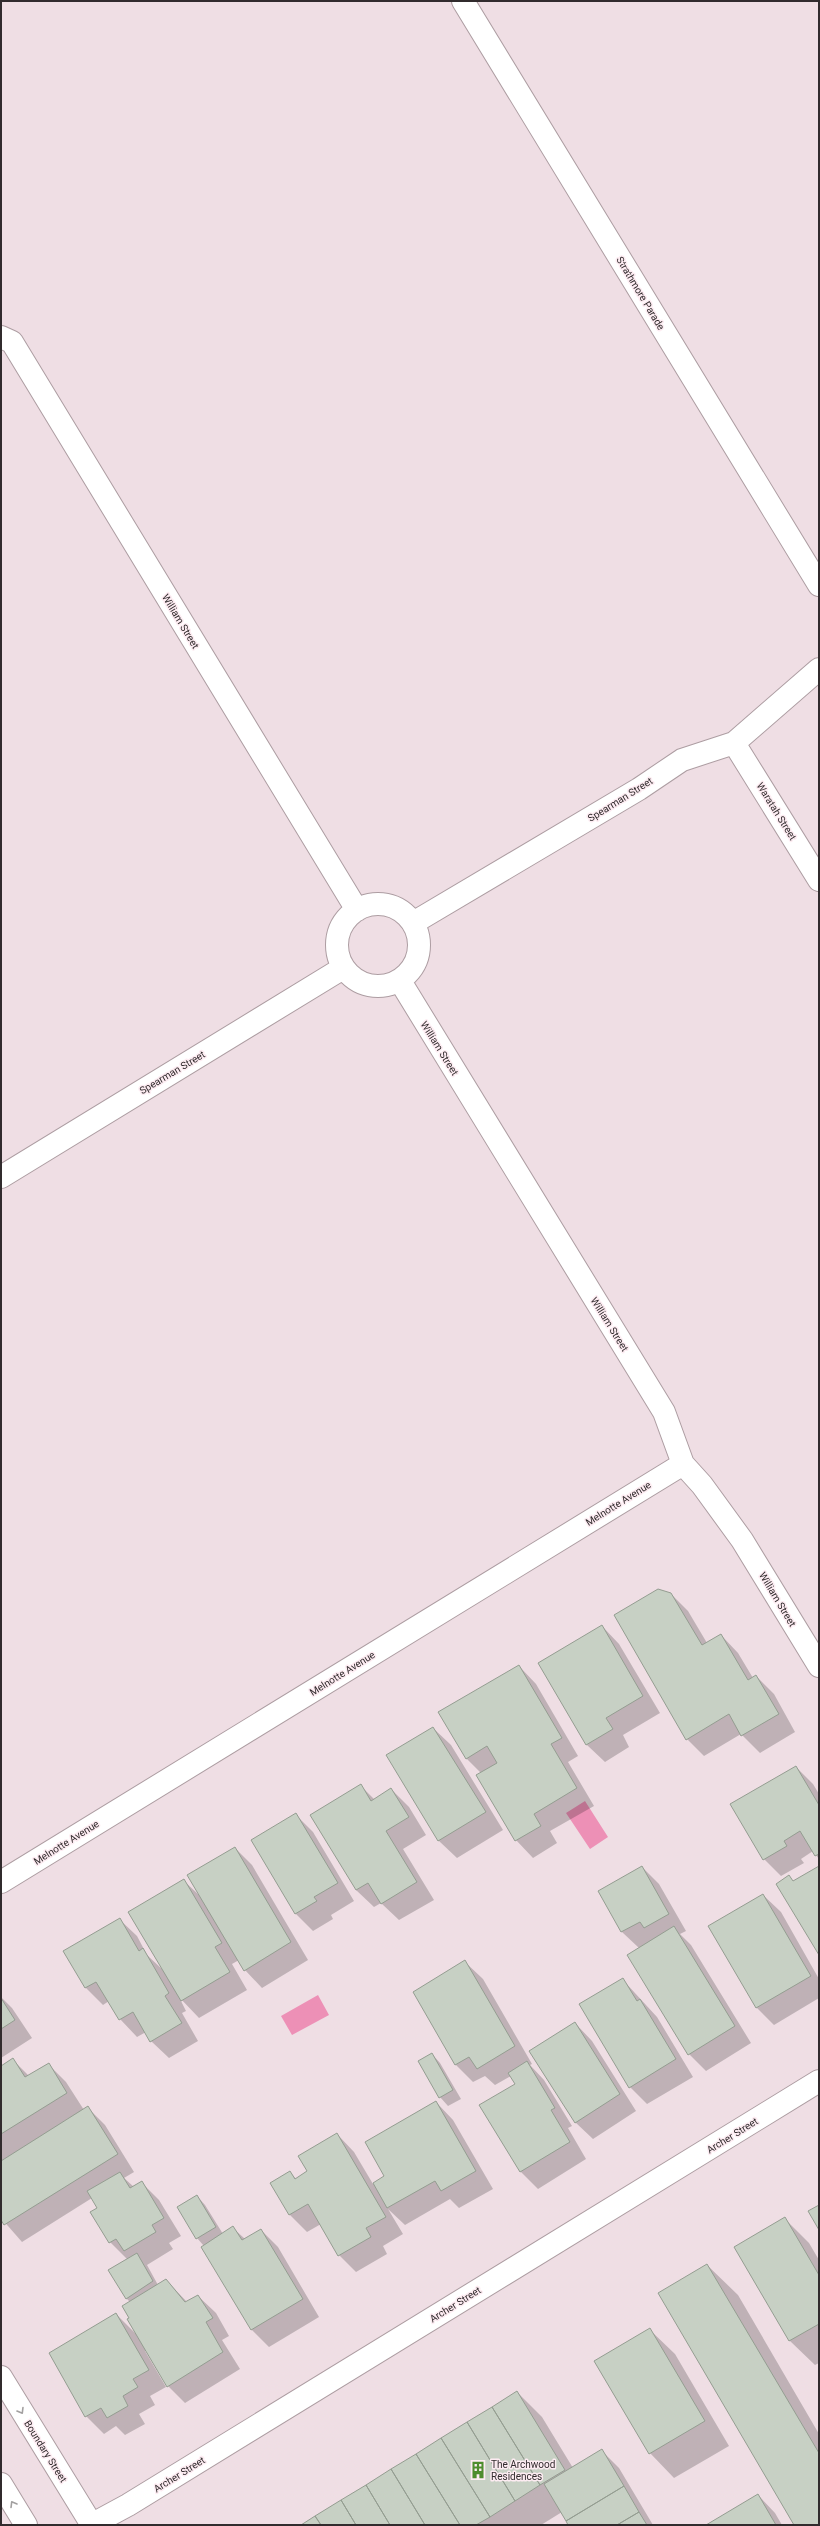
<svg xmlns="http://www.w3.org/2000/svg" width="820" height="2526" viewBox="0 0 820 2526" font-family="Roboto,sans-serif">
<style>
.water{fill:#ed90b6}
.shadow{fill:#0003}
.building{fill:#c7d0c4;stroke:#949d91}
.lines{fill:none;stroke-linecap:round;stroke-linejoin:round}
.street-casing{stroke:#ad9da2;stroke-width:24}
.secondary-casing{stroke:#ad9da2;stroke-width:24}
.highway-casing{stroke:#ad9da2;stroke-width:24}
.street{stroke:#fff;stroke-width:22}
.secondary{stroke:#fff;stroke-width:22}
.highway{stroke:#fff;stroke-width:22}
.oneway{stroke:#a2a0a0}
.labels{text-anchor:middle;stroke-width:3;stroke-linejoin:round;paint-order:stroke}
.street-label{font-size:10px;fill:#312b2d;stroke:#fdecf2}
.poi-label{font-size:10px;fill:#312b2d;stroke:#fdecf2;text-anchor:start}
</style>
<rect width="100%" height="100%" fill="#efdee4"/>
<path class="water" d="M585 1801 608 1837 590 1849 566 1813Z
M318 1995 329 2015 292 2035 281 2016Z"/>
<path class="shadow" d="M671 1594 688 1611 707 1643 721 1635 738 1653 753 1678 756 1676 774 1694 795 1732 760 1753 741 1734 704 1756 687 1739Z
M602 1626 619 1644 660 1713 623 1735 629 1747 605 1762 587 1745 539 1663Z
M519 1666 536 1684 578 1756 568 1762 594 1806 550 1831 557 1843 533 1858 516 1840 481 1773 467 1759 440 1712Z
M433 1728 451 1745 503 1830 457 1858 439 1841 388 1756Z
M796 1767 813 1784 819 1794V1859L813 1851 801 1859 804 1863 781 1876 764 1859Z
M360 1785 375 1800 391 1789 409 1807 426 1835 403 1849 434 1900 399 1920 381 1903 374 1907 356 1890Z
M296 1815 313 1832 354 1901 331 1915 333 1919 313 1931 296 1914 253 1840Z
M235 1848 252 1865 308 1960 262 1988 245 1970 239 1960 232 1964 247 1990 199 2018 179 1997 186 2011 182 2013 198 2041 169 2058 151 2041 146 2032 137 2037 120 2019 109 2001 103 2005 86 1988 64 1952 119 1919 137 1936 147 1955 163 1970 183 1880 199 1895Z
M642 1867 659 1884 686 1931 680 1934 691 1945 751 2043 706 2071 689 2054 639 1948 622 1932 600 1892Z
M763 1895 781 1912 819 1979V1998L774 2025 756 2007Z
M465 1962 483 1979 532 2064 530 2065 544 2080 572 2126 568 2128 586 2159 538 2189 521 2172 481 2106 516 2085 511 2076 495 2085 485 2076 473 2082 456 2065 414 1992Z
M623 1980 657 2017 693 2077 647 2104 630 2087Z
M1 1997 12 2008 32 2038 1 2058Z
M575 2023 592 2041 636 2111 593 2139 575 2122Z
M432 2054 440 2063 461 2099 448 2106 440 2097Z
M13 2060 29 2076 48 2064 66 2082 84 2110 88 2108 105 2125 134 2172 124 2178 134 2187 142 2183 159 2200 181 2236 169 2243 173 2249 147 2265 158 2285 166 2280 187 2302 198 2296 216 2313 229 2336 222 2340 240 2369 185 2403 168 2386 147 2350 145 2351 166 2387 150 2396 155 2405 139 2414 145 2424 125 2435 116 2426 104 2434 86 2416 116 2314 136 2334 130 2318V2302L126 2298 128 2260 110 2242 98 2208 92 2198 22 2242 1 2218V2067Z
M436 2102 453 2120 493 2189 459 2208 450 2199 405 2225 388 2209 403 2234 383 2246 387 2254 356 2272 339 2255 321 2224 307 2232 290 2215V2172L296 2179 309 2172 337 2134 354 2152 373 2184 385 2176Z
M197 2196 205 2205 223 2234 233 2228 245 2239 261 2230 278 2247 319 2317 269 2347 251 2329 204 2246 197 2238Z
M784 2218 809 2243 819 2260V2363L815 2365 790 2341 735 2248Z
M707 2265 738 2295 819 2434V2525H796Z
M650 2330 675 2354 729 2446 674 2478 650 2453Z
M517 2392 542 2417 573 2468 602 2451 619 2468 653 2525H569L562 2512 541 2525H302Z
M758 2495 775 2513 782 2525H708Z"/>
<path class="building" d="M658 1589 671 1593 702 1645 721 1634 748 1680 756 1675 779 1714 741 1736 729 1714 686 1740 614 1615Z
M602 1625 643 1696 606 1718 613 1729 586 1745 538 1663Z
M519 1665 562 1738 551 1744 577 1788 534 1814 541 1826 515 1841 476 1775 497 1763 487 1746 466 1759 438 1712Z
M433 1727 486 1812 438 1841 386 1755Z
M796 1766 819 1805V1854L815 1856 800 1831 784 1841 787 1846 763 1860 730 1804Z
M361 1784 371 1801 391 1788 409 1817 386 1831 417 1882 381 1904 368 1883 356 1890 310 1815Z
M296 1813 338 1883 314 1897 317 1901 295 1914 251 1840Z
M235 1847 291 1942 244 1971 187 1875Z
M642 1866 669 1914 644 1928 640 1922 621 1932 598 1891Z
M819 1866V1955L776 1884 789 1875 793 1881Z
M184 1879 222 1943 215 1947 230 1972 181 2001 128 1912Z
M763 1894 811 1976 756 2008 708 1926Z
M120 1918 139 1951 143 1948 169 1993 165 1996 182 2023 150 2042 133 2012 119 2020 96 1982 85 1988 63 1951Z
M674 1926 735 2026 688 2055 627 1955Z
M465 1960 515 2046 477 2069 469 2057 455 2065 413 1992Z
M623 1978 637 2001 640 1999 676 2059 629 2088 579 2004Z
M1 1998 15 2020 1 2029Z
M575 2022 620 2094 575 2123 529 2051Z
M432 2053 453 2090 439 2098 418 2061Z
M13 2058 25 2077 49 2063 67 2093 1 2134V2066Z
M527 2061 555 2108 551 2110 570 2142 520 2172 479 2105 515 2084 508 2073Z
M436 2101 476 2171 441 2191 435 2181 387 2208 373 2183 384 2176 365 2142Z
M88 2106 118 2154 4 2225 1 2220V2161Z
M337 2133 386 2217 366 2228 371 2237 338 2256 308 2204 289 2215 270 2183 290 2171 295 2179 307 2171 298 2156Z
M120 2172 130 2188 142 2181 164 2218 152 2225 156 2232 124 2251 116 2239 109 2243 90 2212 97 2208 87 2191Z
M197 2195 216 2227 196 2239 177 2207Z
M819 2205V2230L808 2211Z
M785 2217 819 2275V2324L789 2341 734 2247Z
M233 2226 242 2240 261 2229 303 2299 251 2330 201 2247Z
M137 2253 153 2281 126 2299 108 2270Z
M707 2264 819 2453V2525H794L658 2293Z
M166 2279 185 2302 198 2295 213 2318 206 2322 223 2352 167 2387 127 2319 129 2318 122 2306Z
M116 2313 149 2370 133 2379 138 2387 123 2396 128 2406 107 2418 101 2408 85 2417 49 2353Z
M650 2328 705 2421 649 2454 594 2361Z
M517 2391 565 2470 540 2485 492 2407Z
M492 2407 540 2485 515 2501 467 2422Z
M467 2422 515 2501 490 2517 441 2438Z
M441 2438 490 2517 476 2525H460L416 2454Z
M602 2449 624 2486 566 2521 544 2484Z
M416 2454 460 2525H425L391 2469Z
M391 2469 425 2525H390L366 2485Z
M366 2485 390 2525H356L341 2500Z
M624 2486 639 2512 617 2525H568L566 2521Z
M758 2494 776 2525H706Z
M341 2500 356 2525H321L315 2516Z
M639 2512 647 2525H617Z
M315 2516 321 2525H301Z"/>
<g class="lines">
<g class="street-casing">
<path id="street" d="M463 1 819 585
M1 337 12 342 357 910
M734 743 819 880
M337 945a41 41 0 1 1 82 0a41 41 0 1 1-82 0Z
M413 923 639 789 682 760 734 743 819 669
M400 981 664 1412 683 1464 702 1485 742 1540 819 1666
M1 1177 343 968
M1 1882 683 1464"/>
</g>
<g class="secondary-casing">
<path id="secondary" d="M91 2525 128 2505 819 2081"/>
</g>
<g class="highway-casing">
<path id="highway" d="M1 2377 92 2525
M1 2484 26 2525"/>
</g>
<use href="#street" class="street"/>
<use href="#secondary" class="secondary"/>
<use href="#highway" class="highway"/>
</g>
<defs><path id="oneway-chevron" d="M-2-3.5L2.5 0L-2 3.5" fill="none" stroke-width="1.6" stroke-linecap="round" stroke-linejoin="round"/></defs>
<g class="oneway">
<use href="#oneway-chevron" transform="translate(21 2411) rotate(59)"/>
<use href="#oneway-chevron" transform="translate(13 2504) rotate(-121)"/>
</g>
<defs>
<g id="building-bare" transform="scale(1.38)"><path d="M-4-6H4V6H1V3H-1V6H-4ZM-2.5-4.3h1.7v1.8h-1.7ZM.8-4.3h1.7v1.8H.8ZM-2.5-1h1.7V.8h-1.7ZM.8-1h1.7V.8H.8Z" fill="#4e8d2e" stroke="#fdecf2" stroke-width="2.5" paint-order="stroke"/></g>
</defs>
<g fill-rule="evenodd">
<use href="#building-bare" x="478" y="2470"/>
</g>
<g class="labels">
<g class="street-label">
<text transform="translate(641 293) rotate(59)" y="4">Strathmore Parade</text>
<text transform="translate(181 621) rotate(59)" y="4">William Street</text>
<text transform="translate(620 799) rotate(-32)" y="4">Spearman Street</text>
<text transform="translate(777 811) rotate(58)" y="4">Waratah Street</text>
<text transform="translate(440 1048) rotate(58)" y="4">William Street</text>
<text transform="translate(172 1072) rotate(-31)" y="4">Spearman Street</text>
<text transform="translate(610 1324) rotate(58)" y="4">William Street</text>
<text transform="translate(618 1503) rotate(-32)" y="4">Melnotte Avenue</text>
<text transform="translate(778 1599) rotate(59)" y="4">William Street</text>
<text transform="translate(342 1673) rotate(-32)" y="4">Melnotte Avenue</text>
<text transform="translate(66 1842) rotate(-32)" y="4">Melnotte Avenue</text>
<text transform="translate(732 2135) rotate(-32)" y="4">Archer Street</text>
<text transform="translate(455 2304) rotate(-32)" y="4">Archer Street</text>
<text transform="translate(46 2451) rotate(58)" y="4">Boundary Street</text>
<text transform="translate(179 2474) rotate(-32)" y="4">Archer Street</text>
</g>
<g class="poi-label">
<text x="491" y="2468">The Archwood<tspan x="491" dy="12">Residences</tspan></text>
</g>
</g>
<rect width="820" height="2526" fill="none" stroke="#312b2d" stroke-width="4"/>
</svg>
